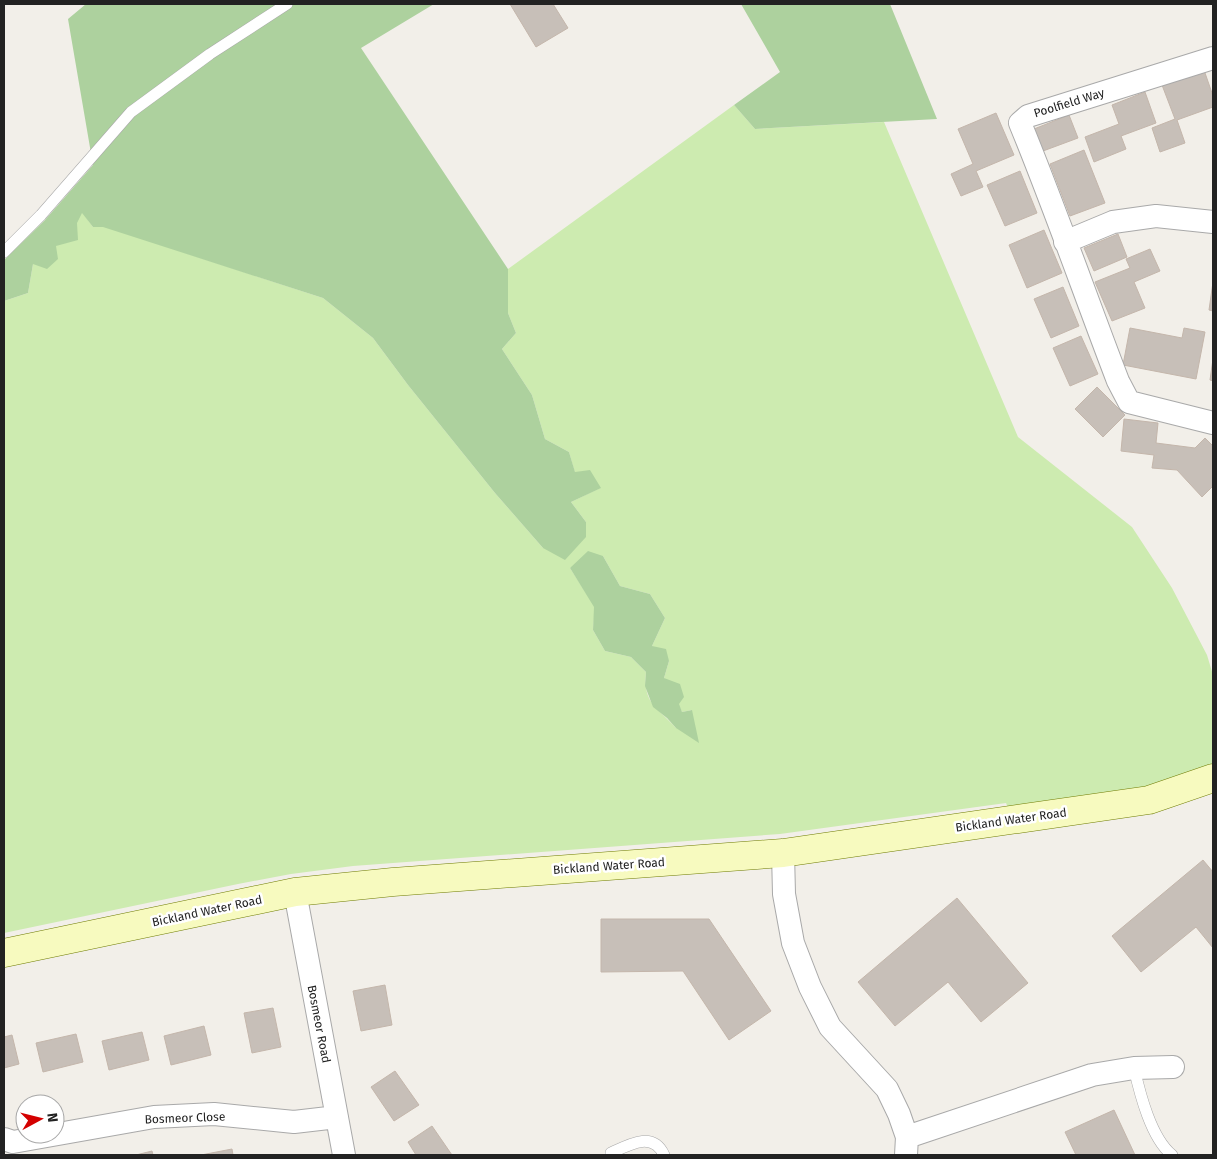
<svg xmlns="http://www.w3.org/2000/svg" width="1217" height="1159" viewBox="0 0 1217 1159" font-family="'Fira Sans',sans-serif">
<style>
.grass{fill:#cdebb0;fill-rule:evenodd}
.forest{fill:#add19e}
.building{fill:#c7bfb8;stroke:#c4b6ab}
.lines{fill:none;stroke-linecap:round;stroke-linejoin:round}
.lane-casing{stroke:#a9a9a9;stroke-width:12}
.street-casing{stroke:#a9a9a9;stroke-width:24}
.secondary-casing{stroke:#707d05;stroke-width:29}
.lane{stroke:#fff;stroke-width:11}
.street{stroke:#fff;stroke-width:22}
.secondary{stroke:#f7fabf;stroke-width:28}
.labels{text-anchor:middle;stroke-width:5;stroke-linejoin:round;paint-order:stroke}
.street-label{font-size:12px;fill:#222;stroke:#fff}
</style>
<rect width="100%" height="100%" fill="#f2efe9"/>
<path class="grass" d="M734 105 755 129 884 122 1018 437 1132 527 1172 588 1207 655 1213 675V765L1146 788 1008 808 1006 803 780 834 353 866 291 874 238 884 4 933V301L28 293 33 264C52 249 71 234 82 212L93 227 103 226 323 298 373 338 408 385 495 493 543 548 586 522 571 502 600 488 575 473 569 452 545 439 532 395 502 349 516 333 508 313V269ZM603 556 620 586 650 594 665 618 652 646 669 661 664 678 682 712 692 710 676 728C657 707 643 704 646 672L631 657 605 651 593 630 595 607 570 568Z"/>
<path class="forest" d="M86 4H434L361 48 508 269V313L516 333 502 349 532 395 545 439 569 452 575 472 590 470 601 488 571 502 586 522V537L565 560 543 548 495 493 408 385 373 338 323 298 103 227H93L82 213 77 223 78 240 56 246 58 259 47 269 33 264 28 293 4 301V260L45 220 93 165 68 19Z
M741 4H890L937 119 755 129 734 105 780 72Z
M588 551 603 556 620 586 650 594 665 618 652 646 666 649 669 661 664 678 680 684 684 697 679 704 682 712 692 710 699 743 676 728 667 718 653 707 645 686 646 672 631 657 605 651 593 630 594 607 570 568Z"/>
<path class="building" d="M510 4H553L568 28 536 47Z
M1204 70 1213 96V107L1177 120 1185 143 1160 152 1152 128 1175 119 1162 85Z
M1145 92 1156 123 1121 136 1126 149 1094 162 1085 137 1119 124 1112 105Z
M996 113 1014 155 976 171 983 187 961 196 951 174 973 164 958 129Z
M1069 115 1078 138 1043 151 1034 129Z
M1084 150 1105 203 1070 216 1050 164Z
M1020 171 1037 213 1005 226 987 185Z
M1044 230 1062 273 1027 288 1009 245Z
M1118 234 1127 257 1094 271 1084 248Z
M1150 249 1160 271 1134 282 1145 308 1112 321 1095 282 1130 268 1126 259Z
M1213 282V311L1209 310Z
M1063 287 1079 326 1051 338 1034 299Z
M1130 328 1182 338 1184 328 1205 332 1196 379 1123 365Z
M1081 336 1098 374 1070 386 1053 348Z
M1213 359V381L1210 380Z
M1097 387 1125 415 1103 437 1075 409Z
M1124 419 1158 423 1156 443 1195 448 1205 438 1213 446V486L1202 497 1177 470 1152 468 1154 455 1121 451Z
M1203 860 1213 872V948L1196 927 1141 972 1112 936Z
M957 898 1028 983 981 1022 948 982 895 1026 858 982Z
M601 919H709L771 1011 729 1040 683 971 601 972Z
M385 985 392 1025 361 1031 353 991Z
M273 1008 281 1047 252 1053 244 1013Z
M204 1026 211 1055 171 1065 164 1036Z
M142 1032 149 1060 109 1070 102 1041Z
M76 1034 83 1062 43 1072 36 1043Z
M12 1035 19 1064 4 1068V1037Z
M395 1071 419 1105 394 1121 371 1087Z
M1114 1110 1135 1155H1076L1065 1132Z
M432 1126 452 1155H416L408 1142Z
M232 1149 233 1155H201Z
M152 1151 153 1155H136Z"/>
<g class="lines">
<g class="lane-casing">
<path id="lane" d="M4 252 41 215 131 112 210 54 287 4
M1134 1068C1140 1094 1151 1138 1172 1155
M611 1155V1153C630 1144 653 1131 664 1155"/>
</g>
<g class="street-casing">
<path id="street" d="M1213 58 1028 116 1020 123C1055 208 1085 295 1118 381L1129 402 1213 423
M1065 242 1113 222 1156 216 1213 222
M783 853 784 894 793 943 810 987 830 1027 887 1089 899 1114 907 1137 906 1155
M295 892 344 1155
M907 1137 1092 1075 1134 1068 1173 1067
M4 1139 13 1142 154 1117 214 1114 294 1122 337 1117"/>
</g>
<g class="secondary-casing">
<path id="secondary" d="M4 953 295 892 393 882 783 853 1149 800 1213 778"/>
</g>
<use href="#lane" class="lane"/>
<use href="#street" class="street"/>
<use href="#secondary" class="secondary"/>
</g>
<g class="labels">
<g class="street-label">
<text transform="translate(1069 103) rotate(-17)" y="4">Poolfield Way</text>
<text transform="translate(1011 820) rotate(-8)" y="4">Bickland Water Road</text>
<text transform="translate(609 866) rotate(-4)" y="4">Bickland Water Road</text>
<text transform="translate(207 911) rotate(-12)" y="4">Bickland Water Road</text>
<text transform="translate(319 1024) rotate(79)" y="4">Bosmeor Road</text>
<text transform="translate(185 1118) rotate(-2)" y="4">Bosmeor Close</text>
</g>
</g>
<rect width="1217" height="1159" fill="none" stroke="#222222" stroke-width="10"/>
<g transform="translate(40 1119) rotate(83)"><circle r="24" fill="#ffffff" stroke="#a7a7a7"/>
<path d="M0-4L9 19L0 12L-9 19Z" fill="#d40000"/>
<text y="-8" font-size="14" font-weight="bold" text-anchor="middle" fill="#222222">N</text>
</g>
</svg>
